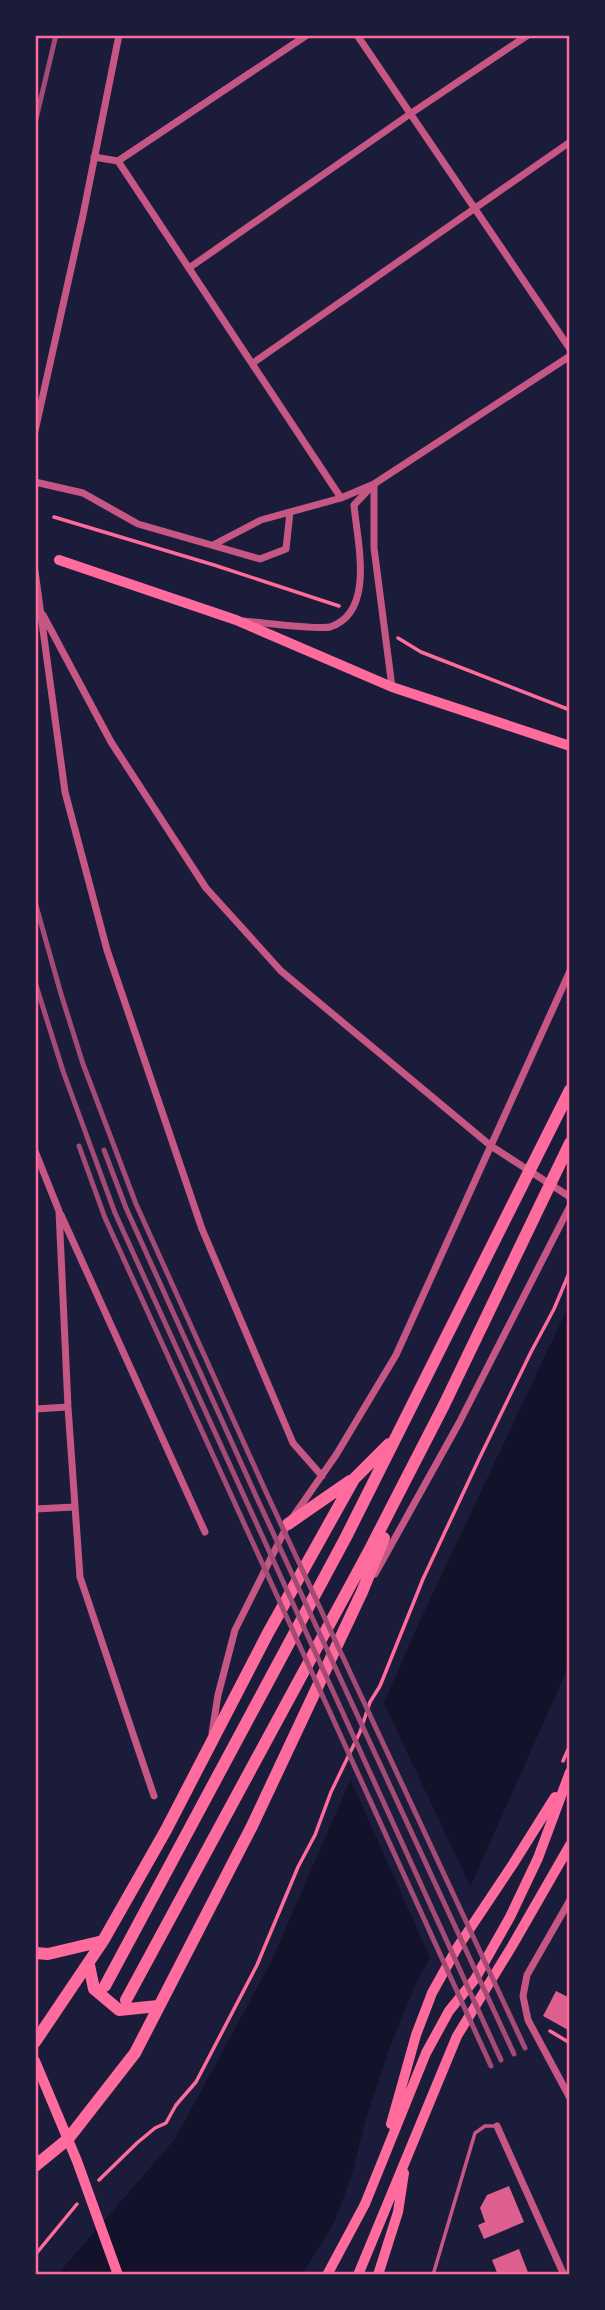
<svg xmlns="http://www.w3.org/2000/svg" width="605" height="2310" viewBox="0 0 605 2310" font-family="'Work Sans',sans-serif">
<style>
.water{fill:#12122b}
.pier{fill:#1b1b3a}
.building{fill:#dd5f8e}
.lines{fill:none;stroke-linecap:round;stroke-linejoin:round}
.path{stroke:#ff6b9d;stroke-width:3.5}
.service{stroke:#c65784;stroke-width:3.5}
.minor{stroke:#c65784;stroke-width:7}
.secondary{stroke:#ff6b9d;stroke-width:10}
.trunk{stroke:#ff6b9d;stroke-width:12}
.rail{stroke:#a44b75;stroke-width:5}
.neatline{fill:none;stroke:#ff6b9d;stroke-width:2.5}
</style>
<rect width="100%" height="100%" fill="#1b1b3a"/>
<path class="water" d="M570 1303V1663L469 1890 417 1981 390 2047 365 2122 351 2177 334 2223 302 2275H57L175 2139 270 1964 418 1625Z"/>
<path class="pier" d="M382 1699 472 1890 432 1962 349 1776Z"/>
<path class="building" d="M556 1991 570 1998V2031L543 2016Z
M509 2186 524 2222 484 2239 478 2225 485 2222 480 2208 487 2195Z
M519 2249 529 2275H498L492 2260Z"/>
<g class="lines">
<path class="path" d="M54 517 214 565 339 606
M398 638 421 652 570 710
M563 1761 570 1745
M550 2031 570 2043
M99 2180 137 2143 155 2128 166 2123 176 2105 196 2082 257 1965 298 1867 315 1835 331 1792 360 1732 370 1702 380 1686 423 1579 479 1459 531 1352 554 1309 570 1271
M35 2255 77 2204"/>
<path class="service" d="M433 2275 475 2133 485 2126H497"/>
<path class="minor" d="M357 35 570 349
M94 157 118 161 341 498
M118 161 307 35
M189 268 410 114 528 35
M253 363 570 142
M35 431 83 215 119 35
M35 482 83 493 138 524 260 559 286 549 290 512
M374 484V548L392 687
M213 545 261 520 341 498 374 484 570 356
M35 571 65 792 107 950 202 1229 293 1443 322 1476
M43 615 111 742 206 888 281 971 491 1146 570 1197
M243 621C259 622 319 630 330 627 376 612 357 541 354 505L371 487
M35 1151 59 1211 68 1407 80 1577 154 1796
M61 1215 205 1532
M35 1409 68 1407
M35 1509 75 1507
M375 1574 459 1423 570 1206
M212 1733 218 1695 235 1630 288 1524 336 1455 396 1355 570 971
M570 1900 527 1975 523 1996 528 2020 570 2098
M497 2126 564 2275"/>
<path class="secondary" d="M59 560 236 620 392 687 570 746
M35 2061 77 2161 118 2275
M391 2124 416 2035 432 1993 457 1948 513 1864 555 1797
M327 2275 365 2204 426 2053 449 2011 475 1979 510 1917 538 1858 570 1772
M358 2275 457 2036 512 1946 570 1845
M378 2275 398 2212 404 2173"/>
<path class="trunk" d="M288 1524 350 1481
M35 1953 48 1954 103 1941
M89 1965 94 1989 119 2010 158 2006
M105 1986 346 1537 570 1090
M126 2000 369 1551 444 1405 570 1143
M35 2042 103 1941 166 1830 268 1633 354 1479 389 1444
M35 2166 68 2139 135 2053 252 1826 362 1592 384 1538"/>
<path class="rail" d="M35 123 56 35
M35 902 61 994 83 1064 136 1204 266 1492 525 2048
M35 982 63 1071 115 1213 501 2060
M79 1146 105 1218 491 2066
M104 1150 126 1208 256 1496 514 2054"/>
</g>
<rect width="605" height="2310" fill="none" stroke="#1b1b3a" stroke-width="74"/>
<rect x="37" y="37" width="531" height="2236" class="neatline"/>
</svg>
